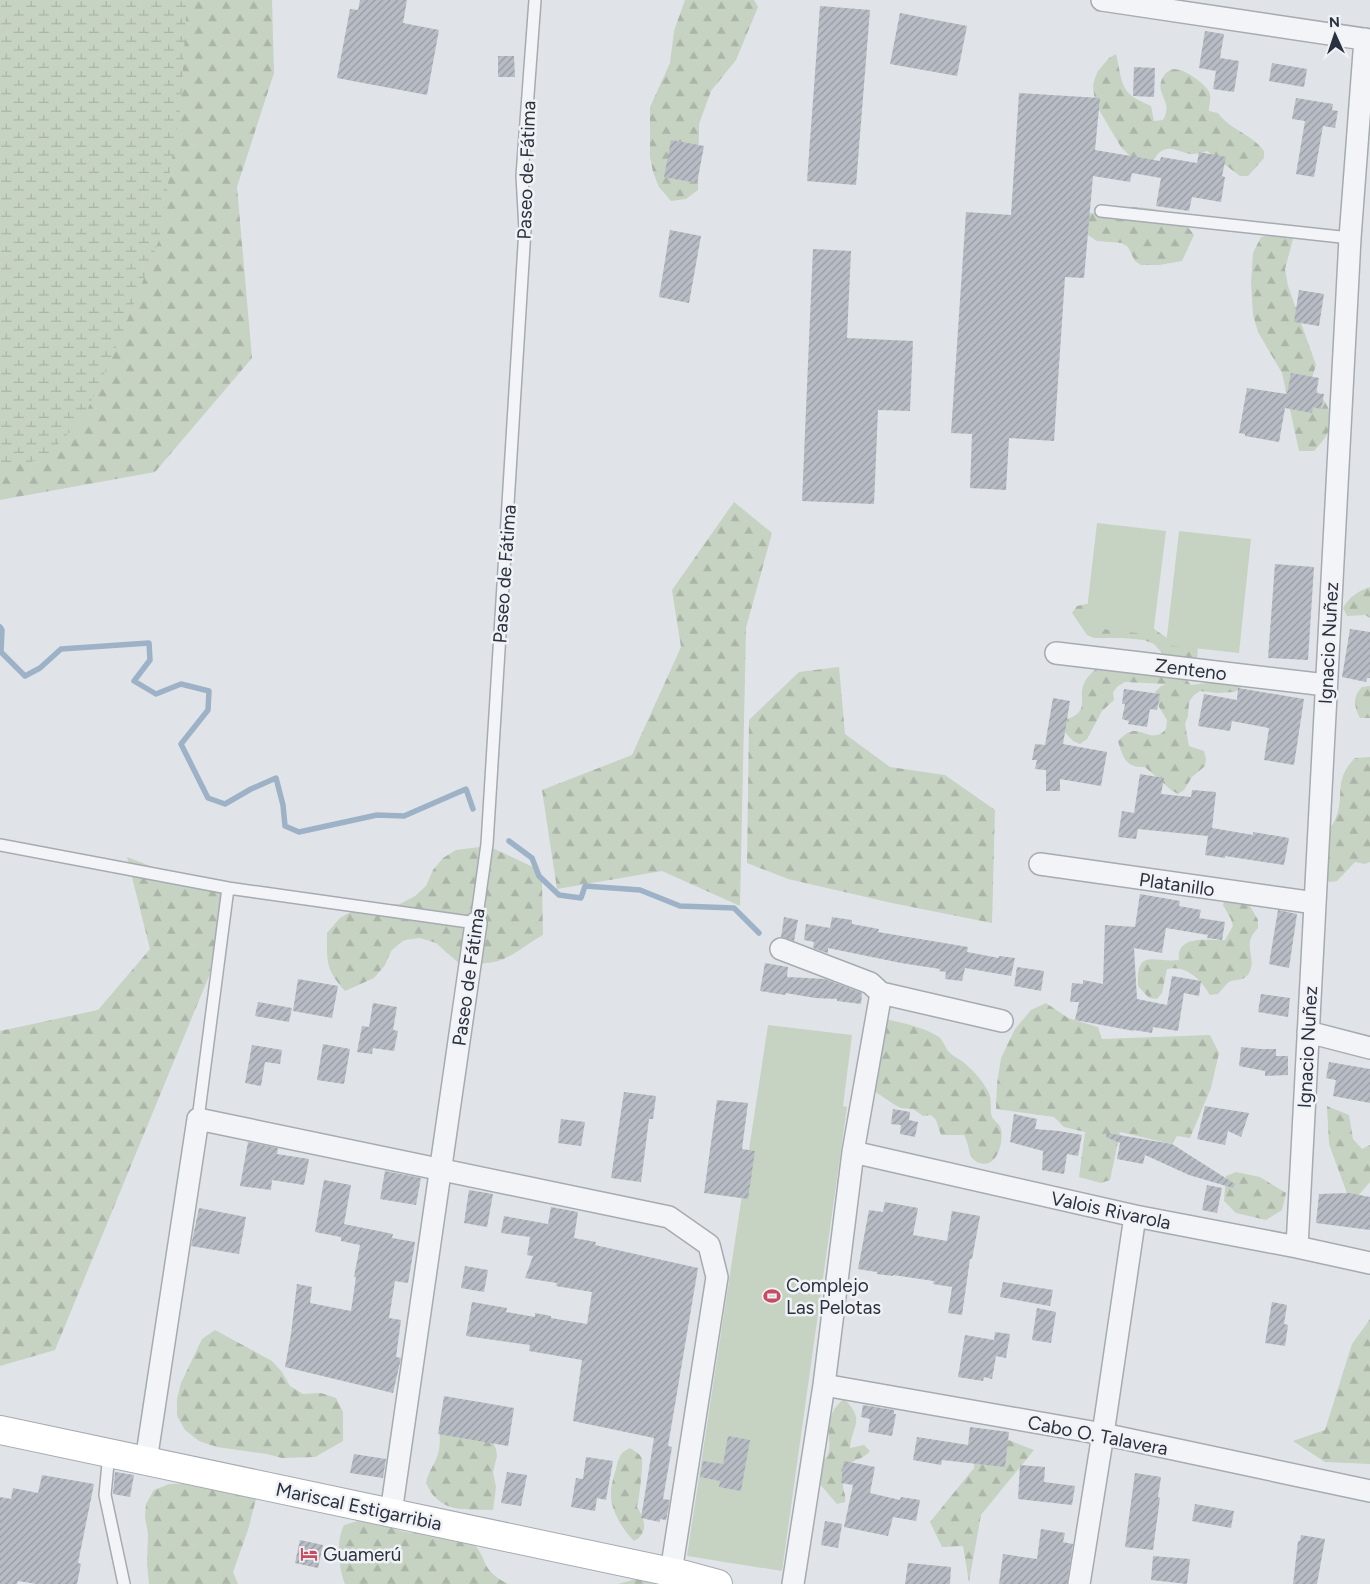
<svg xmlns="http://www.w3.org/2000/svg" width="1370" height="1584" viewBox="0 0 1370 1584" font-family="Figtree,sans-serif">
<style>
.forest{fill:url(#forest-firs)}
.wetland{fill:url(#wetland-marsh)}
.pitch{fill:#c6d2c2}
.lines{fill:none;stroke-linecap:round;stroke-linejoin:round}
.stream{stroke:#9db2c7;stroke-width:5.5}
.building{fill:url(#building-hatch)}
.lane-casing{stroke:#a6abb2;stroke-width:14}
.street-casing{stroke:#a6abb2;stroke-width:24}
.secondary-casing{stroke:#a6abb2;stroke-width:30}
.lane{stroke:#f3f4f7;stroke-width:11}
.street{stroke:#f3f4f7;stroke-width:21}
.secondary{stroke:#fff;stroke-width:28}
.labels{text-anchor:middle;stroke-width:5;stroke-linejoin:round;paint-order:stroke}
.street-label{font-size:19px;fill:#2a323f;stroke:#f0f2f6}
.poi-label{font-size:19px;fill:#2a323f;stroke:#f0f2f6;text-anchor:start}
</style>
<defs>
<pattern id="forest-firs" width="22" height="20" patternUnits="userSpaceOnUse" patternTransform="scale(1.25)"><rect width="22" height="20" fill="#c6d2c2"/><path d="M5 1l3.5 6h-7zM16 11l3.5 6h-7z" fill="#aab5a8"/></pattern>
<pattern id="wetland-marsh" width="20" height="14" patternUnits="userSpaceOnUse" patternTransform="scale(1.25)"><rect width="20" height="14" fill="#c6d2c2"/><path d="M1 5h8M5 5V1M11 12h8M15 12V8" fill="none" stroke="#aab5a8"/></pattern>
<pattern id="building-hatch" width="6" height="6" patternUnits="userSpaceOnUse" patternTransform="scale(1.25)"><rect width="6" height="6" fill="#b8bdc5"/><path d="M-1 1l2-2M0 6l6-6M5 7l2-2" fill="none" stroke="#969aa1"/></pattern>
</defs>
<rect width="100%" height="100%" fill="#e0e4e8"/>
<path class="forest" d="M170 0H272L274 73 237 187 252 358 155 472 0 500V265Z
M685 0H754L758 7 736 60 711 91 699 124 698 190 686 199 671 201 659 187 653 172 650 157V107L670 63 674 31Z
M1116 54C1119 65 1120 81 1126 90 1131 98 1143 102 1151 106L1154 121 1163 120C1174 101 1155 95 1162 79 1170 63 1183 70 1195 78 1200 82 1209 88 1210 95 1211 100 1209 106 1209 111L1218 113C1230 130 1252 134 1264 151V158L1248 176H1240L1207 151C1202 153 1196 154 1191 154 1181 153 1170 144 1160 152 1153 158 1155 163 1143 169L1121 147 1095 103 1093 85 1095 78 1098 71 1109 58Z
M1132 207C1147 207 1169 210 1181 220 1186 224 1190 230 1194 235L1182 261 1159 265H1141L1135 261 1128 247 1122 243 1097 241 1083 232V214C1094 211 1098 215 1108 215 1116 215 1124 210 1132 207Z
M1277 233 1293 239 1285 269 1288 286 1316 365 1311 381 1309 380C1331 409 1343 421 1314 451H1299L1282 373 1258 332 1253 315 1251 283 1253 253 1261 237Z
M734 502 772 533 746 628 740 906 662 871 557 889 542 790 632 755 681 647 672 590Z
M1370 587V618L1365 615 1347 616 1343 608C1349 597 1358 591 1370 587Z
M1086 604H1094L1147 624 1167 638 1196 643C1202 660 1191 664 1186 679L1191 685 1229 680 1236 681 1241 688 1234 692 1217 693 1200 691 1193 696 1189 702 1188 716 1185 724 1189 746 1204 751 1206 759 1205 766 1192 777 1184 790 1178 794 1171 790 1145 767C1126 768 1123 758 1118 741 1138 719 1144 741 1160 734 1161 734 1166 729 1166 729L1167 720 1159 707 1155 692 1161 686 1166 684 1125 682 1118 686 1113 692 1114 700 1102 711 1087 739 1080 744 1073 741 1061 728 1063 720C1072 718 1082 714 1082 703 1083 699 1081 695 1082 691 1083 680 1092 671 1101 666L1170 662 1154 644 1144 640 1122 638H1094L1087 635 1072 613 1077 606Z
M839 667 845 734 890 767 945 775 995 810 992 923 892 903 788 879 747 863 749 720 799 672Z
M1370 686V718H1360C1354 707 1352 697 1362 687Z
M1370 757V862L1365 864 1355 862 1337 881 1330 882 1323 875 1318 841C1324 835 1331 828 1335 820 1346 796 1332 781 1355 758Z
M488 846 533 867 542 881 543 935C528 943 514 956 498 961 487 964 474 964 462 966L436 943 420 938 404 940 391 951 385 965 374 978 345 991C325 969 327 961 327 933L340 918 368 902 384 905 400 904 415 896 426 886 433 870 443 858 456 850Z
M127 857 223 894 209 976 55 1350 0 1366V1031L98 1010 150 949Z
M1225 897 1246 899 1258 920V928C1240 946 1258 957 1249 973 1244 982 1237 978 1229 982 1225 985 1221 991 1218 994L1210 995C1201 980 1187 965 1167 969L1162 993 1157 999 1149 998 1138 986C1136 947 1154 963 1179 960 1176 934 1209 941 1225 940L1233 926 1231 919 1223 905Z
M1046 1003 1068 1018 1098 1027 1102 1039 1210 1035 1219 1053 1211 1088 1190 1138 1177 1136 1172 1144 1120 1132 1110 1180 1101 1183 1079 1177 1085 1132 1064 1127 1054 1117 996 1109 997 1084 1001 1058 1015 1029 1031 1010Z
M881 1018C901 1023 922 1026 939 1037 944 1041 945 1049 950 1053 953 1056 959 1059 963 1062 972 1069 982 1080 988 1091 993 1101 989 1107 992 1117 994 1121 1000 1124 1001 1129 1004 1143 996 1171 977 1162 967 1156 970 1145 964 1135H941L936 1120 931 1115 923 1116 913 1109 901 1108 895 1105 868 1087 863 1031Z
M1327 1106 1349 1115 1353 1139 1362 1149 1370 1145V1182L1357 1197 1348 1196 1329 1144Z
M1236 1172 1260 1177 1286 1193 1282 1210 1266 1220 1236 1213 1224 1201 1226 1176Z
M1370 1319V1464L1325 1462 1293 1441 1325 1430 1352 1344Z
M215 1330 272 1361 282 1372 290 1386 303 1394 321 1393 336 1398 343 1412V1441L315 1457 282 1458 267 1454 217 1447 199 1441 185 1430 177 1416V1399L181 1383 202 1339Z
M844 1399C866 1420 852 1425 850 1448L864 1445 870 1451C861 1461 857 1457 850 1464 845 1468 843 1480 843 1487 844 1494 846 1493 845 1502L837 1504 819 1483 815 1469C820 1464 828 1458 829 1450 830 1447 829 1442 829 1438 827 1422 831 1409 844 1399Z
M442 1418 490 1435 496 1449 497 1456 493 1472 496 1487 493 1510C473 1509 450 1513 435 1497 431 1494 429 1488 426 1483 428 1471 437 1462 439 1450 441 1439 438 1429 442 1418Z
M1001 1437 1034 1450 981 1515 969 1582 963 1546 942 1547 930 1522 974 1468 975 1447Z
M630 1448C635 1451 640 1454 642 1459 643 1464 639 1503 637 1507 645 1519 649 1533 634 1541 622 1529 610 1509 611 1492 611 1485 614 1476 616 1469 619 1458 619 1453 630 1448Z
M234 1482 249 1485 256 1499 248 1530 233 1572 238 1584H149L147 1564 148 1533 145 1518 146 1504 154 1490 169 1484Z
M368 1518C380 1520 389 1528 401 1531 426 1537 451 1528 473 1544 480 1549 483 1559 487 1567 492 1575 500 1580 508 1584H345C338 1567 336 1541 344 1525Z
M655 1574 657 1584H618Z"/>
<path class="wetland" d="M0 0H187L181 102 159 240 120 339 84 417 44 459 0 468Z"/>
<path class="pitch" d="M1097 523 1166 531 1153 635 1085 627Z
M1179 531 1251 539 1239 653 1166 645Z
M768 1025 852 1035 843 1106 847 1107 782 1571 687 1556Z"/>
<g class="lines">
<path class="stream" d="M0 627 2 630 1 652 25 676 40 668 61 649 149 643 150 660 134 681 156 694 181 684 209 691 208 710 181 744 208 798 225 804 251 789 276 778 283 805 285 826 299 832 377 815 404 816 466 789 473 809
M509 841 532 858 539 876 559 895 581 898 585 886 640 890 680 906 734 908 759 933"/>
</g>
<path class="building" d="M360 0H407L403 23 439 30 427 95 337 78 350 9 358 10Z
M820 6 870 10 856 185 807 181Z
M900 13 967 26 957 76 890 64Z
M1205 31 1224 34 1220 58 1239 61 1234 92 1213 89 1216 71 1199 68Z
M498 56H514L515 77H498Z
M1272 63 1307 69 1304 87 1269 81Z
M1134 67 1155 68 1154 97 1133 96Z
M1019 93 1100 98 1095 150 1160 161 1161 157 1197 163 1199 152 1226 157 1222 176 1225 177 1221 202 1192 197 1189 211 1156 206 1161 178 1132 173 1130 182 1093 176 1084 278 1065 277 1054 441 1009 438 1006 490 970 488 972 434 951 433 966 212 1011 215Z
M1296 98 1333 104 1332 110 1338 111 1335 128 1323 126 1314 177 1296 174 1305 121 1292 119Z
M671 140 704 146 697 183 664 177Z
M670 230 701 236 689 303 659 297Z
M813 249 851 251 847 338 913 341 910 411 878 410 874 504 802 501Z
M1299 290 1324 294 1319 326 1294 322Z
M1291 373 1319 378 1316 393 1324 394 1321 409 1313 407 1312 413 1285 408 1279 442 1245 436V434L1239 433 1247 388 1287 394Z
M1275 564 1314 567 1308 660 1268 658Z
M1350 629 1370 632V678H1367L1366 682 1342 677Z
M1238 688 1304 699 1294 765 1264 760 1269 728 1232 721 1230 731 1198 726 1204 694 1237 700Z
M1124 689 1160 694 1157 710 1150 709 1147 727 1128 724 1129 721 1122 719 1125 704H1122Z
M1053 698 1070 701 1063 744 1107 752 1101 786 1060 779V791H1046V770L1035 769 1037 760H1032L1035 744 1045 745Z
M1140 774 1164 778 1161 794 1191 797 1192 790 1216 792 1212 828 1253 835V832L1289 838 1284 865 1225 856V858L1205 855 1208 836 1138 829 1136 839 1118 837 1122 811 1134 813Z
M1140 894 1180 901 1179 906 1201 910 1199 918 1225 922 1222 940 1207 938 1208 935 1166 928 1162 953 1134 948 1137 999 1167 1005 1172 976 1201 981 1199 996 1184 993 1178 1031 1153 1027 1152 1033 1134 1030V1031L1075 1020 1079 1002H1070L1072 983 1083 984V980L1103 984 1105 925 1135 927Z
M1278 910 1297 914 1289 968 1269 964Z
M784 917 798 920 794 941 781 937Z
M832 917 852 920V924L879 929 878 932 968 947 967 952 999 958V956L1015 958 1011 976 965 968 962 981 945 979 946 972 939 971 940 969 901 963 828 948V953L824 952 813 948 814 942 804 940 806 924 830 928Z
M765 963 788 967 787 977 825 979 862 993 861 1004 837 1001V999L815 998 786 993 785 995 760 991Z
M1017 967 1044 971 1041 991 1014 986Z
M298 979 338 986 332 1018 293 1011Z
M1261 994 1290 998 1288 1017 1258 1012Z
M258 1002 292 1008 289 1022 255 1016Z
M373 1003 397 1007 393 1030 398 1031 394 1051 373 1048 372 1054 357 1052 362 1026 369 1027Z
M323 1044 350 1049 344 1084 317 1080Z
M252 1045 282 1050 280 1064 265 1062 261 1086 245 1083Z
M1241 1047 1260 1049H1276V1056H1288V1075L1265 1076V1071L1239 1066Z
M1329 1062 1370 1069V1103L1333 1096 1336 1080 1326 1078Z
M624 1092 656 1096 653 1119H649L641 1182 611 1178Z
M717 1100 748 1103 742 1149 755 1151 748 1199 704 1193Z
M1205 1106 1249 1113 1241 1137 1228 1131 1225 1145 1197 1139Z
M893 1109 910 1112 909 1120 918 1122 915 1137 900 1134 901 1125 891 1124Z
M1014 1114 1037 1119 1035 1129 1059 1131 1082 1135 1078 1156 1067 1154 1064 1174 1042 1170 1043 1151 1010 1142Z
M561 1119 585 1122 581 1146 558 1143Z
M1107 1133 1172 1144 1235 1184 1233 1188 1189 1175 1145 1155 1143 1164 1117 1159 1120 1143 1106 1137Z
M248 1142 278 1148 277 1154 309 1159 304 1185 272 1180 271 1190 240 1186Z
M385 1171 421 1178 416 1205 380 1199Z
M324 1180 351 1185 344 1224 393 1234 392 1238 415 1242 408 1283 395 1281 389 1318 401 1320 396 1357 401 1358 393 1393 285 1367 291 1334 297 1284 312 1287 310 1303 351 1311 356 1277H354L360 1245 341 1241V1237L315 1232Z
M1207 1185 1222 1188 1217 1213 1202 1210Z
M469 1190 493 1194 487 1227 464 1223Z
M1349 1193 1370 1197V1230L1316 1223 1319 1194Z
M885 1202 918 1208 913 1235 947 1241 952 1211 980 1216 972 1259H970L962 1315 948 1313 952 1287 933 1284 934 1281 893 1275V1276L877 1274V1272L858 1269 869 1210 883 1212Z
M551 1207 578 1212 574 1238 596 1242 595 1245 698 1268 668 1446 672 1447 663 1499 670 1500 666 1520 660 1519V1522L641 1518 654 1438 573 1421 582 1360 529 1351 530 1345 466 1336 472 1302 507 1308 506 1312 535 1317V1313L551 1316V1318L587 1324 592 1292 556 1286 557 1283 525 1278 533 1256 527 1255 530 1237 501 1233 504 1216 548 1224Z
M199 1208 246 1217 239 1254 191 1246Z
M465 1266 488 1270 484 1292 461 1288Z
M1003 1282 1053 1290 1050 1306 1000 1297Z
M1272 1302 1287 1305 1284 1324 1288 1325 1285 1346 1265 1343Z
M1037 1308 1056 1312 1051 1343 1032 1340Z
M995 1332 1010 1334 1006 1358 996 1356 992 1379 984 1377 983 1381 958 1377 965 1335 994 1340Z
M444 1396 514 1408 508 1446 438 1434Z
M863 1405 894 1410V1414H896L892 1436 868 1432 870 1419 861 1417Z
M970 1427 1009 1432 1005 1467 942 1460 941 1465 913 1460 917 1437 968 1445Z
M728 1436 750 1440 741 1491 719 1487 720 1481 700 1477 703 1461 723 1464Z
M354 1454 386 1459 383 1478 350 1473Z
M586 1457 613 1461 606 1500 597 1498 595 1511 571 1507 576 1478 583 1479Z
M844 1461 875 1467 870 1493 900 1500 901 1497 920 1500 916 1521 893 1517 888 1536 844 1527 853 1485 841 1483Z
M1020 1465 1045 1467 1044 1482 1075 1486 1072 1505 1018 1499Z
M115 1472 134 1475 130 1497 113 1494Z
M507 1472 527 1475 521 1506 501 1503Z
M1135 1473 1161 1477 1158 1497 1160 1498 1153 1550 1125 1547Z
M42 1475 94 1484 78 1563 81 1564 77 1584H36L18 1581 17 1584H0V1497L11 1499 13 1488 38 1493Z
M1195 1504 1234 1511 1231 1528 1192 1521Z
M825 1521 842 1524 838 1548 821 1545Z
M1041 1529 1065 1533 1063 1542 1073 1544 1067 1584H999L1003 1554 1037 1559Z
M1301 1535 1325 1539 1317 1584H1293L1298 1541H1300Z
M300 1540 323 1545 318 1568 295 1563Z
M1153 1556 1190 1559 1187 1584 1151 1580Z
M908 1563 951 1567 950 1584H905Z"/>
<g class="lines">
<g class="lane-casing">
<path id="lane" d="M1101 211 1350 238
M0 845 228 888 476 923 487 844 525 229 522 176 535 0
M198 1119 228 888
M109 1453 105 1495 124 1584"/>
</g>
<g class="street-casing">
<path id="street" d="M1102 0 1370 40
M1056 653 1326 685
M1040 864 1315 903
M781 949 870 983 881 993 1002 1021
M1308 1032 1370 1048
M853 1152 1135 1216 1297 1247 1370 1263
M1297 1247 1350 238 1365 39
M824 1385 1103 1434 1370 1491
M146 1461 198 1119 669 1217 709 1245 717 1277 671 1572
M391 1513 476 923
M793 1584 824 1385 853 1152 881 993
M1079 1584 1103 1434 1135 1216"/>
</g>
<g class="secondary-casing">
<path id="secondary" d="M0 1430 685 1575 718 1584"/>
</g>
<use href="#lane" class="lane"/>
<use href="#street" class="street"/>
<use href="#secondary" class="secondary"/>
</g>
<defs>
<g id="stadium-bare" transform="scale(1.35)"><path d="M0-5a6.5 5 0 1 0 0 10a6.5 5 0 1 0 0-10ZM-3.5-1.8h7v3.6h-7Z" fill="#c74c62" stroke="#f0f2f6" stroke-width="2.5" paint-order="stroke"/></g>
<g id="hotel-bare" transform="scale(1.35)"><path d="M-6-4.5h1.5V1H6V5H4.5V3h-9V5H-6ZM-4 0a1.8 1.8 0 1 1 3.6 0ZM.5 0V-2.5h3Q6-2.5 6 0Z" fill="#c74c62" stroke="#f0f2f6" stroke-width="2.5" paint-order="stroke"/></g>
</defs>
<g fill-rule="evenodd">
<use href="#stadium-bare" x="772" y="1296"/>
<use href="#hotel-bare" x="309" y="1554"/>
</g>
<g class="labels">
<g class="street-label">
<text transform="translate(526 170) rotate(-88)" y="7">Paseo de Fátima</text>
<text transform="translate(504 574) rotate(-86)" y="7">Paseo de Fátima</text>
<text transform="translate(1328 643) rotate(-87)" y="7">Ignacio Nuñez</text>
<text transform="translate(1191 669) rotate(7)" y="7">Zenteno</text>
<text transform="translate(1177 884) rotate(8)" y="7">Platanillo</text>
<text transform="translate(468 977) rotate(-82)" y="7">Paseo de Fátima</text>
<text transform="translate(1307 1047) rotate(-87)" y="7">Ignacio Nuñez</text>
<text transform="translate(1111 1210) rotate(12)" y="7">Valois Rivarola</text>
<text transform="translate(1098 1435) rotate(11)" y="7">Cabo O. Talavera</text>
<text transform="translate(359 1506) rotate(12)" y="7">Mariscal Estigarribia</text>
</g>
<g class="poi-label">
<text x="786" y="1292">Complejo<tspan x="786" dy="22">Las Pelotas</tspan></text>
<text x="323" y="1561">Guamerú</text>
</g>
</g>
<g transform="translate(1335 35) rotate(357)" stroke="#f0f2f6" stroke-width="4" paint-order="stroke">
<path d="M0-4L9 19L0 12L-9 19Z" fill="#2a323f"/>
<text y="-8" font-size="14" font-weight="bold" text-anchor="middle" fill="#2a323f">N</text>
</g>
</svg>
